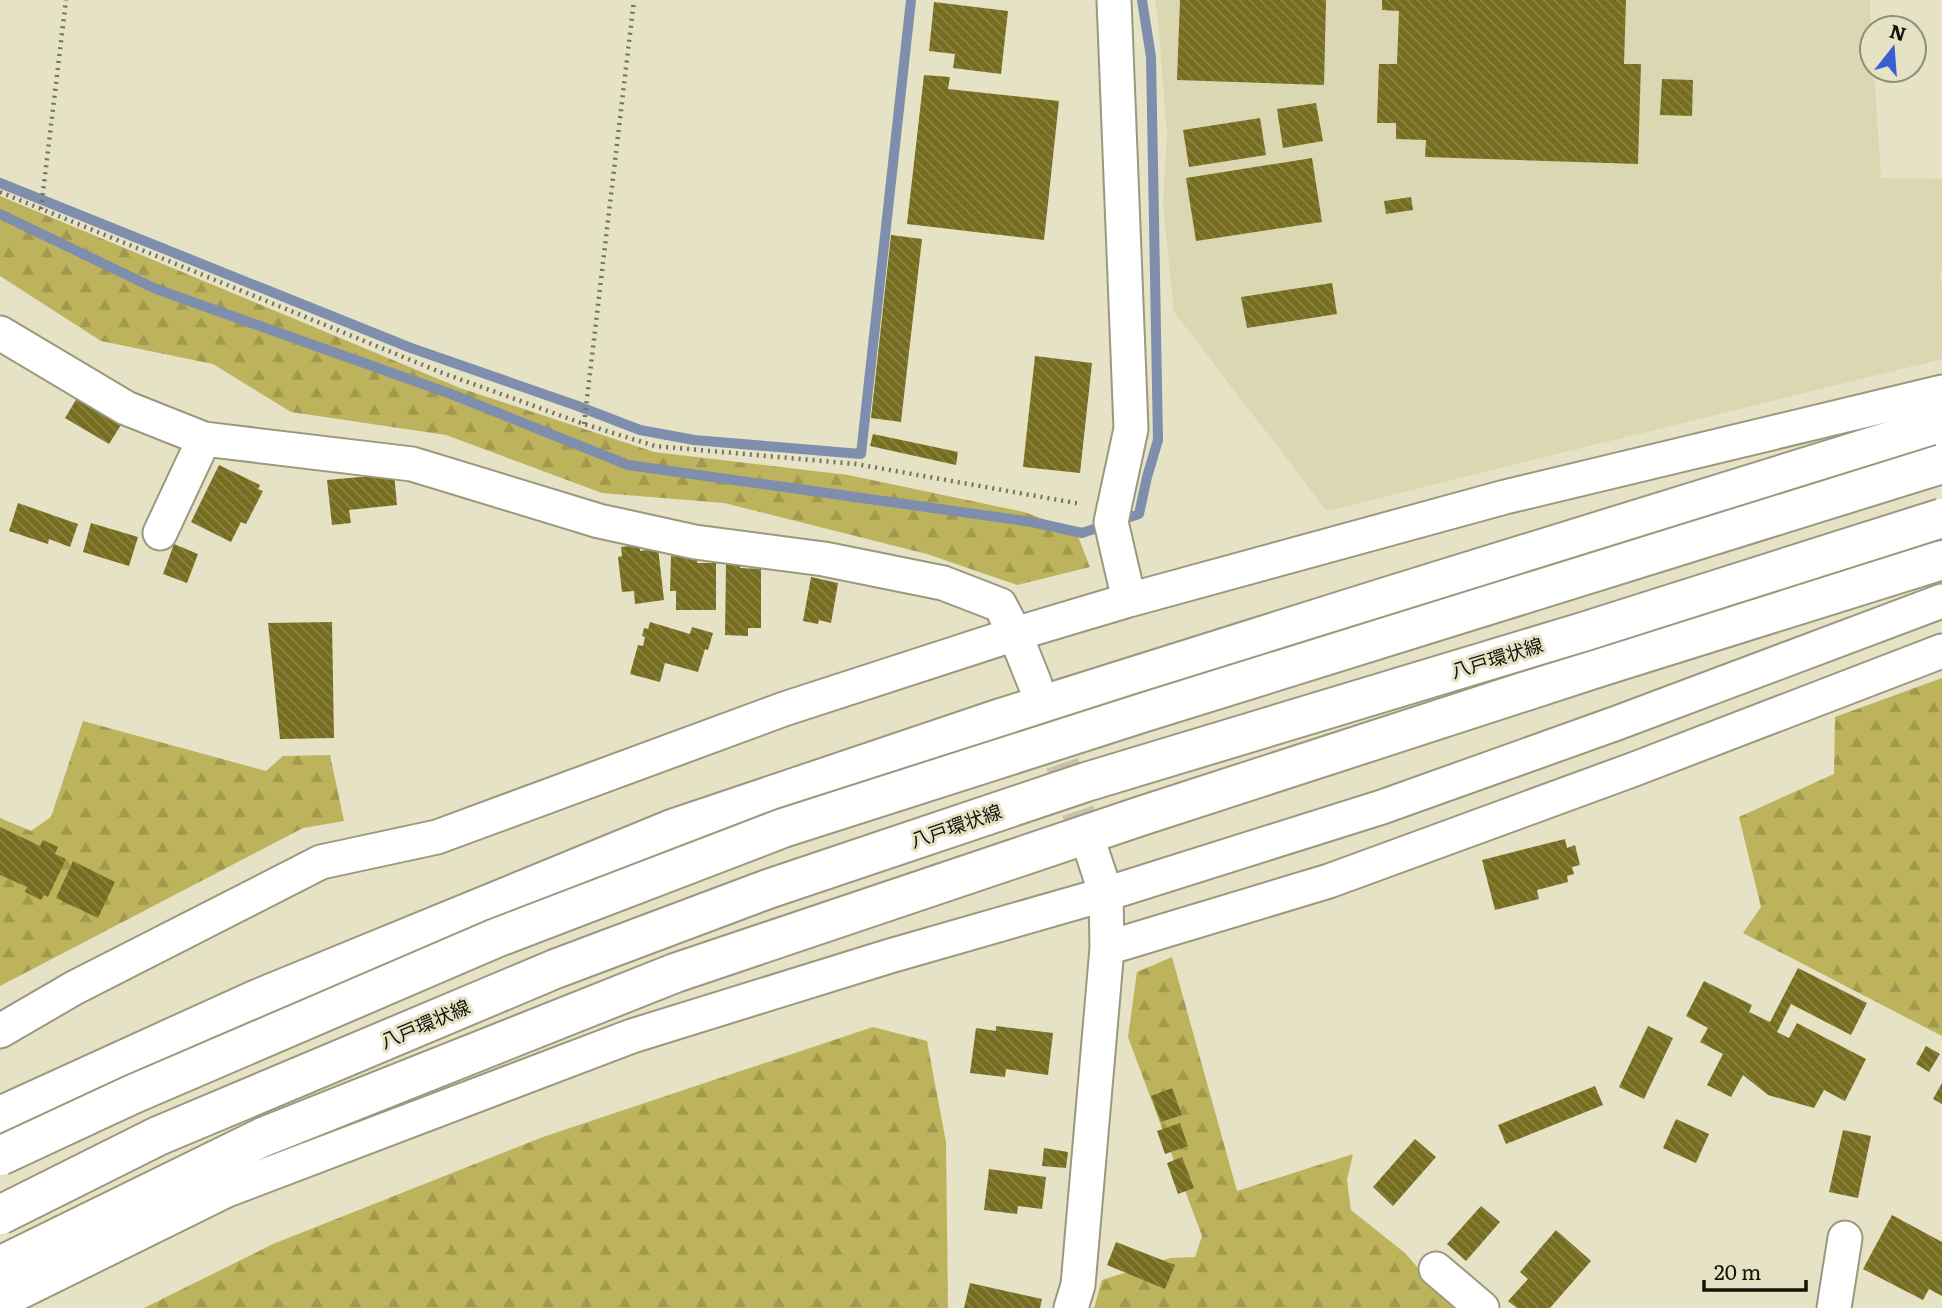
<svg xmlns="http://www.w3.org/2000/svg" width="1942" height="1308" viewBox="0 0 1942 1308" font-family="Literata,'Noto Sans JP',serif">
<style>
.built{fill:#dad7b2}
.forest{fill:url(#forest-firs)}
.lines{fill:none;stroke-linecap:round;stroke-linejoin:round}
.stream{stroke:#7e8eac;stroke-width:10}
.building{fill:url(#building-back-hatch)}
.minor-tunnel{stroke:#c6c3a9;stroke-width:33;stroke-dasharray:33 17;stroke-linecap:butt}
.minor-casing{stroke:#9b987d;stroke-width:37}
.primary-casing{stroke:#9b987d;stroke-width:42}
.path{stroke:#75735f;stroke-width:4.5;stroke-dasharray:2 5;stroke-linecap:butt}
.minor{stroke:#fff;stroke-width:33}
.primary{stroke:#fff;stroke-width:38}
.primary-bridge-casing{stroke:#9b987d;stroke-width:42;stroke-linecap:butt}
.primary-bridge{stroke:#fff;stroke-width:38}
.labels{text-anchor:middle;stroke-width:6;stroke-linejoin:round;paint-order:stroke}
.street-label{font-size:19px;fill:#141308;stroke:#e5e2c5}
</style>
<defs>
<pattern id="forest-firs" width="22" height="20" patternUnits="userSpaceOnUse" patternTransform="scale(1.75)"><rect width="22" height="20" fill="#bdb35c"/><path d="M5 1l3.5 6h-7zM16 11l3.5 6h-7z" fill="#a2994e"/></pattern>
<pattern id="building-back-hatch" width="6" height="6" patternUnits="userSpaceOnUse" patternTransform="scale(1.75)"><rect width="6" height="6" fill="#766d1e"/><path d="M-1 5l2 2M0 0l6 6M5-1l2 2" fill="none" stroke="#8a844b"/></pattern>
</defs>
<rect width="100%" height="100%" fill="#e5e2c5"/>
<path class="built" d="M1155 0H1870L1872 70H1874L1881 178 1942 179V271H1940L1942 283V359L1327 511 1174 312 1163 205 1167 134 1158 19Z"/>
<path class="forest" d="M0 196 460 388 654 452 848 475 1024 512 1076 531 1090 567 1017 585 927 554 724 503 602 493 446 435 291 412 213 364 101 341 0 276Z
M1942 678V1036L1743 933 1761 907 1739 817 1834 774 1835 717Z
M83 721 266 771 283 756 330 755 344 821 303 828 0 986V818L31 831 51 817Z
M1172 957 1237 1191 1353 1154 1347 1180 1351 1210 1405 1253 1453 1308H1094L1102 1280 1170 1258 1195 1257 1202 1236 1128 1037 1137 972Z
M873 1027 927 1041 946 1142 948 1308H144L273 1244 543 1137Z"/>
<g class="lines">
<path class="stream" d="M0 183 411 348 575 405 640 430 694 440 861 454 911 0
M0 214 156 289 451 394 628 465 1032 522 1082 533 1139 514 1147 477 1158 440 1151 57 1142 0"/>
</g>
<path class="building" d="M1180 0H1326L1324 85 1177 80Z
M1382 0H1626L1624 64H1641L1638 164 1425 157 1426 140 1396 139V123H1377L1379 64H1397L1399 11 1382 10Z
M934 2 1008 11 1001 74 953 68 955 54 929 51Z
M924 75 950 77 948 89 1059 101 1044 240 907 224Z
M1662 79 1693 80 1692 116 1660 115Z
M1316 103 1323 141 1283 148 1277 109Z
M1260 118 1266 155 1189 167 1183 130Z
M1312 158 1322 222 1196 241 1186 178Z
M1411 197 1413 210 1386 214 1384 201Z
M891 235 922 239 901 422 871 418Z
M1332 283 1337 314 1247 328 1241 297Z
M1035 356 1092 363 1080 473 1023 467Z
M77 398 121 425 109 444 65 418Z
M873 434 958 452 956 465 870 446Z
M219 465 260 485 258 489 263 491 246 524 241 522 231 542 191 522Z
M394 474 397 505 349 510 351 523 332 525 327 480Z
M18 503 78 524 70 547 49 539 48 544 9 531Z
M91 523 138 537 129 566 83 552Z
M174 544 198 554 187 583 163 574Z
M640 545V551L658 548 664 600 635 604 634 591 622 592 618 557 622 556 621 547Z
M671 556 697 557V563H716V610H676V591H670Z
M726 564H740V568L761 569V628H748V636L725 635Z
M811 577 838 583 831 623 819 620 818 624 803 621Z
M332 622 334 738 280 739 268 623Z
M650 622 690 634 692 627 713 633 708 650 705 649 698 672 665 663 660 682 630 674 638 645 643 646 645 637 642 636 644 628 648 629Z
M0 827 40 846 43 840 58 847 55 854 66 859 48 897 44 895 41 900 25 892 27 887 0 875Z
M1565 839 1567 848 1575 845 1580 865 1572 867 1574 874 1567 876 1568 882 1537 890 1539 899 1495 910 1482 860Z
M73 861 115 882 98 918 56 898Z
M1798 968 1867 1003 1851 1035 1791 1004 1777 1032 1789 1038 1797 1023 1866 1059 1845 1101 1824 1090 1814 1108 1768 1095 1743 1075 1731 1097 1707 1085 1723 1054 1700 1042 1708 1028 1686 1016 1704 981 1752 1005 1749 1012 1770 1022Z
M996 1026 1053 1033 1048 1075 1006 1069 1005 1077 970 1073 976 1028 996 1031Z
M1648 1026 1673 1038 1644 1099 1619 1087Z
M1926 1046 1940 1054 1929 1072 1916 1064Z
M1942 1083V1104L1933 1099Z
M1595 1086 1603 1105 1506 1144 1498 1125Z
M1172 1088 1182 1115 1161 1122 1151 1096Z
M1676 1119 1709 1134 1696 1163 1663 1148Z
M1180 1123 1188 1146 1165 1154 1157 1131Z
M1843 1130 1871 1136 1858 1198 1829 1192Z
M1415 1139 1436 1157 1393 1206 1373 1187Z
M1044 1148 1068 1152 1066 1168 1042 1166Z
M1182 1157 1194 1188 1178 1194 1167 1163Z
M989 1169 1046 1177 1042 1209 1018 1206 1017 1214 984 1210Z
M1481 1206 1500 1222 1466 1261 1447 1244Z
M1892 1215 1942 1242V1296L1929 1289 1923 1300 1863 1269Z
M1556 1230 1591 1261 1550 1308H1517L1508 1301 1528 1279 1520 1272Z
M1116 1242 1175 1265 1165 1289 1107 1265Z
M970 1283 1042 1299 1040 1308H964Z"/>
<g class="lines">
<path class="minor-tunnel" d="M1046 716 1089 843"/>
<g class="minor-casing">
<path id="minor" d="M1114 0 1131 429 1111 522 1129 600
M0 333 126 408 204 439 412 464 599 521 695 542 824 559 943 583 1000 605 1015 634 1035 684
M160 533 204 439
M1107 948 1329 881 1632 770 1942 651
M0 1031 74 988 321 862 437 837 784 709 1015 634 1129 600 1505 497 1942 392
M1436 1269 1482 1308
M0 1302 227 1190 632 1036 890 956 1106 894 1382 807 1617 723 1942 601
M1071 1308 1078 1285 1107 948 1106 894 1089 843
M1834 1308 1845 1238"/>
</g>
<g class="primary-casing">
<path id="primary" d="M0 1116 255 1000 672 829 998 719 1383 598 1942 425
M0 1266 263 1137 675 973 1141 816 1600 667 1942 560"/>
</g>
<path class="path" d="M0 192 440 372 584 424 655 446 856 464 1081 504
M41 209 66 0
M584 424 634 0"/>
<use href="#minor" class="minor"/>
<use href="#primary" class="primary"/>
<g class="primary-bridge-casing">
<path id="primary-bridge" d="M0 1156 131 1095 496 938 783 828 1145 712 1942 464
M0 1215 158 1136 555 969 768 889 1086 782 1586 631 1942 518"/>
</g>
<use href="#primary-bridge" class="primary-bridge"/>
</g>
<g class="labels">
<g class="street-label">
<text transform="translate(1497 658) rotate(-17)" y="7">八戸環状線</text>
<text transform="translate(956 826) rotate(-19)" y="7">八戸環状線</text>
<text transform="translate(425 1024) rotate(-23)" y="7">八戸環状線</text>
</g>
</g>
<g transform="translate(1893 49) rotate(17)"><circle r="33" fill="#e5e2c5" stroke="#918f79" stroke-width="2"/>
<path d="M0-5L12 26L0 18L-12 26Z" fill="#3a5ed0"/>
<text y="-10" font-size="19" font-weight="bold" text-anchor="middle" fill="#141308">N</text>
</g>
<path d="M1704 1280v10h102v-10" fill="none" stroke="#141308" stroke-width="3.5"/>
<text x="1714" y="1280" font-size="21" fill="#141308" stroke="#e5e2c5" stroke-width="5" paint-order="stroke">20 m</text>
</svg>
